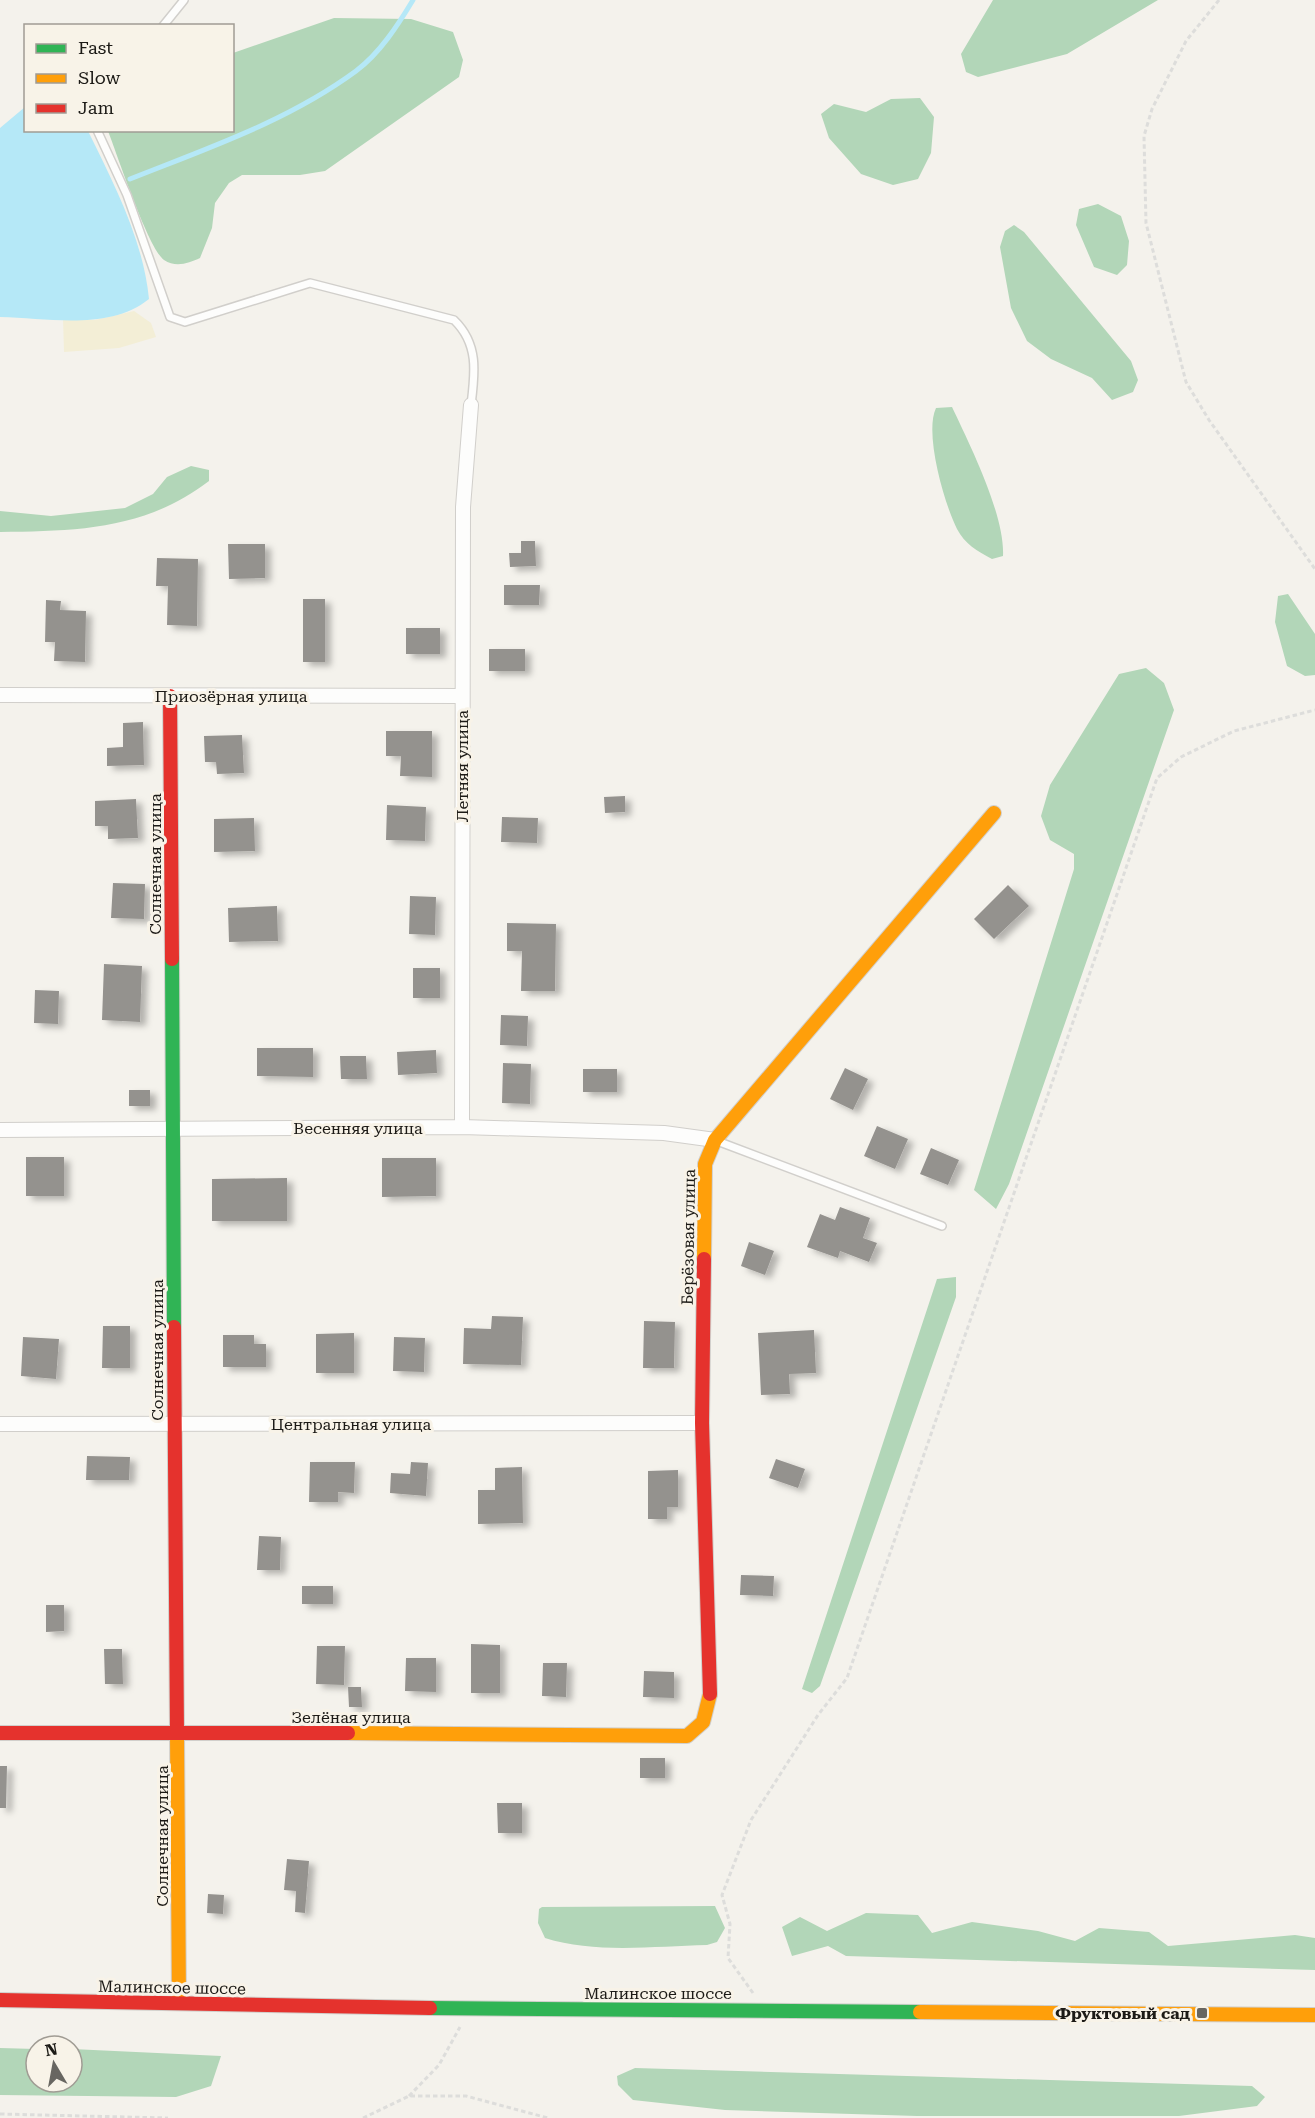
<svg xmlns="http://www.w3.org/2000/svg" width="1315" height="2118" viewBox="0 0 1315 2118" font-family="'Roboto Serif',serif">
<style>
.forest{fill:#b2d6b8}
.sand{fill:#f3eed6}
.water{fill:#b5e8f7}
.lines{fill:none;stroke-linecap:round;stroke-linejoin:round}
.stream{stroke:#b5e8f7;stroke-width:5}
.building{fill:#94928e;filter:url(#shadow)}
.lane-casing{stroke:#d1cfcb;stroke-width:10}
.street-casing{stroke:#d1cfcb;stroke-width:16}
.fast-casing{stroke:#d1cfcb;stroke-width:16}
.slow-casing{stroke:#d1cfcb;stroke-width:16}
.jam-casing{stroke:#d1cfcb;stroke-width:16}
.path{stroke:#dddddb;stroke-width:3;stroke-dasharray:4.5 3;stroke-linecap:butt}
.lane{stroke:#fdfdfc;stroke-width:7}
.street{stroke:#fdfdfc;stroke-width:14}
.fast{stroke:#30b455;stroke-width:14}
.slow{stroke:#ff9f0a;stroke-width:14}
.jam{stroke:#e5322d;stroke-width:14}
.poi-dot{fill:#686661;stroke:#f8f3e8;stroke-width:2}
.labels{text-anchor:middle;stroke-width:6;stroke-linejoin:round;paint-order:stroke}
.street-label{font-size:16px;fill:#1c1a16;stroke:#f8f3e8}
.poi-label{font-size:16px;font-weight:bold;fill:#1c1a16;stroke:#f8f3e8;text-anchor:end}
</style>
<defs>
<filter id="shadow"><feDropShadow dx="6" dy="4" stdDeviation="3" flood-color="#0004"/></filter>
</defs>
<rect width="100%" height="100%" fill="#f4f2ec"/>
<path class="forest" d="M993 0H1158L1067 54 978 77 966 72 961 54Z
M334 18 411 19 453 32 463 60 459 77 325 171 300 175H242L229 183 215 203 212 228 200 258C189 263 176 268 164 260 148 248 117 154 108 131L232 130 233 53Z
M920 98 934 117 931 153 918 179 893 185 861 174 829 138 821 114 834 104 866 112 891 99Z
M1098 204 1121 216 1129 241 1127 265 1117 275 1094 267 1076 225 1079 209Z
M1014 225 1024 232 1131 361 1138 380 1133 392 1112 400 1092 378 1051 359 1027 341 1011 308 1000 247 1005 231Z
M952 407C970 445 1005 515 1003 556L992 559C977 551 965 544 957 529 944 503 924 433 936 408Z
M191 466 209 470V481C145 530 77 531 0 532V511L51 516 125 508 153 494 167 477Z
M1288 594 1315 634V675L1305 676 1287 666 1275 622 1278 596Z
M1146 668 1164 683 1174 710 1009 1184 996 1209 974 1190 1074 869V854L1050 840 1041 816 1050 785 1119 674Z
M956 1277V1297L820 1686 812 1693 802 1689 937 1279Z
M715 1906 725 1928 717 1942 707 1945C655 1946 595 1954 545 1938L538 1923 539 1909 542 1907Z
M866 1913 918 1915 932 1933 972 1922 1038 1931 1075 1941 1099 1928 1149 1932 1168 1946 1295 1935 1315 1938V1970L846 1956 828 1946 792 1956 782 1927 800 1917 827 1931Z
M0 2048 36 2049V2082H72V2049L221 2056 211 2086 176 2097 0 2095Z
M635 2068 1252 2086 1265 2097 1257 2106 1179 2116H917L725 2110 633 2100 618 2085 617 2076Z"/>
<path class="sand" d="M134 311 151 323 156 337 119 348 64 352 63 318 95 320Z"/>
<path class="water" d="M25 107 26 130 88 131C114 184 143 239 149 299 109 331 49 318 0 317V128Z"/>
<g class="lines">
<path class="stream" d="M130 179C208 148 288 121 356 71 380 53 398 25 413 0"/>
</g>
<path class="building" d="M521 541H535L536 566 510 567 509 553H521Z
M228 544H265V578L229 579Z
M157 558 198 559 197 626 167 625 168 586H156Z
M504 585H540L539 605H504Z
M303 599H325V662H303Z
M46 600 61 601 60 610 86 611 85 662 54 661 55 642H45Z
M406 628H440V654H406Z
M489 649H525V671H489Z
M143 722 144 765 107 766V748L123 747V723Z
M386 731H432V777L400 776 401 756H386Z
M242 735 244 773 217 774 216 762H205L204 736Z
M625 796V812L605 813 604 797Z
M136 799 138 838 108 839V826H95V801Z
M387 805 426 807 425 841 386 840Z
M502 817 538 818 537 843 501 842Z
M254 818 255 851 214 852V819Z
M113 883 145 884 144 919 111 918Z
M1008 885 1029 906 994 939 974 919Z
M410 896 436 897 435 935 409 934Z
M277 906 278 941 229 942 228 908Z
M507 923 556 924 555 991H521L522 951H507Z
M104 964 142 966 140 1022 102 1020Z
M413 968H440V998H413Z
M35 990 59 991 58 1024 34 1023Z
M501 1015 528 1016 527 1046 500 1045Z
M257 1048H313V1077L257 1076Z
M436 1050 437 1073 398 1075 397 1052Z
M340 1056H366L367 1079H341Z
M503 1063 531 1064 530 1104 502 1103Z
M845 1068 868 1079 853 1110 830 1099Z
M583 1069H617V1092H583Z
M129 1090H150V1106H129Z
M877 1126 908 1139 895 1169 864 1156Z
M931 1148 959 1160 948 1185 920 1174Z
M26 1157H64V1196H26Z
M382 1158H436V1196L382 1197Z
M287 1178V1221H212V1179Z
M840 1207 870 1218 863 1238 877 1243 869 1262 840 1251 838 1258 807 1247 820 1214 835 1220Z
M749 1242 774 1251 765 1275 741 1266Z
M492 1316 523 1317 521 1365 463 1364 464 1328 491 1329Z
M644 1321 675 1322 674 1368H643Z
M103 1326H130V1368H102Z
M814 1330 816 1373 789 1374 790 1394 761 1395 758 1333Z
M354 1333V1373H316V1334Z
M223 1335H254V1344H266V1367H223Z
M23 1337 59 1339 56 1379 21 1376Z
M394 1337 425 1338 424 1372 393 1371Z
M87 1456 130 1457 129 1480H86Z
M776 1459 805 1469 798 1488 769 1478Z
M310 1462H355L354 1493 338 1492V1502H309Z
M411 1462 428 1463 426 1496 390 1493 391 1473 410 1474Z
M522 1467 523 1523 478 1524V1490H495V1468Z
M678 1470V1507H667V1519H648V1471Z
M259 1536 281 1537 280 1570H257Z
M741 1575 774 1576 773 1596 740 1595Z
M302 1586H333V1604H302Z
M46 1605H64V1631L46 1632Z
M471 1644 500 1645V1693H471Z
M317 1646H345L344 1685 316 1684Z
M104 1649H122L123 1684H105Z
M406 1658H436V1692L405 1691Z
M543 1663H567L566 1697 542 1696Z
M644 1671 674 1672V1698L643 1697Z
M348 1687H361L362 1707H349Z
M640 1758H665V1778H640Z
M0 1766H7L6 1808H0Z
M497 1803H522V1833H498Z
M287 1859 309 1861 305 1913 295 1912 296 1891 284 1890Z
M208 1894 224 1895 223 1914 207 1913Z"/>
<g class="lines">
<g class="lane-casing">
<path id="lane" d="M163 26 184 0
M97 130 127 195 170 317 185 322 310 283 454 320C479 344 475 373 471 405
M717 1141 942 1226"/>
</g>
<g class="street-casing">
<path id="street" d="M0 695 462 696
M462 1127 463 507 471 405
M0 1130 462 1127 664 1133 715 1140
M0 1424 702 1423"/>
</g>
<g class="fast-casing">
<path id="fast" d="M172 959 174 1327
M430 2008 920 2012"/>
</g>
<g class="slow-casing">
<path id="slow" d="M704 1259 705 1164 715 1140 994 813
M177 1733 179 2003
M348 1733 687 1736 703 1722 710 1694
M920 2012 1315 2015"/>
</g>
<g class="jam-casing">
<path id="jam" d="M170 696 172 959
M704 1259 702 1423 710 1694
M174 1327 177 1733
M0 1733H348
M0 2000 430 2008"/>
</g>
<path class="path" d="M1219 0 1186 41 1152 109 1144 136 1146 223 1186 382 1209 420 1315 569
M753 1993 728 1958 730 1924 722 1895 751 1820 818 1715 847 1678 1157 778 1181 757 1234 731 1315 710
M409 2096 439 2065 460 2027
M0 2114 168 2118
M363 2118 409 2096H466L548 2118"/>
<use href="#lane" class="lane"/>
<use href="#street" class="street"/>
<use href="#fast" class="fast"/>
<use href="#slow" class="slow"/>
<use href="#jam" class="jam"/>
</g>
<rect class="poi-dot" x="1196" y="2007" width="12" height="12" rx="3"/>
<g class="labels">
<g class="street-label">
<text x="231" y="702">Приозёрная улица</text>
<text transform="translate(462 766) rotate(-90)" y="6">Летняя улица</text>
<text transform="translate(155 864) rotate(-90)" y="6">Солнечная улица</text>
<text x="358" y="1134">Весенняя улица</text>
<text transform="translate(688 1237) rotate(-89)" y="6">Берёзовая улица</text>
<text transform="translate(157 1350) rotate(-90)" y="6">Солнечная улица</text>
<text x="351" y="1430">Центральная улица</text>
<text x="351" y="1723">Зелёная улица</text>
<text transform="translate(162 1836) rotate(-90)" y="6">Солнечная улица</text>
<text transform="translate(172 1987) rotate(1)" y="6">Малинское шоссе</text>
<text x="658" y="1999">Малинское шоссе</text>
</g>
<g class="poi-label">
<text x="1190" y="2019">Фруктовый сад</text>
</g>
</g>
<rect x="24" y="24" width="210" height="108" fill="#f8f3e8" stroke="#a09c94" stroke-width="1.5"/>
<rect x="36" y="44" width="30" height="9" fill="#30b455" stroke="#a09c94" stroke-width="1.5"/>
<text x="78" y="54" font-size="18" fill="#1c1a16">Fast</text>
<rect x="36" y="74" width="30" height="9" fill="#ff9f0a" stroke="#a09c94" stroke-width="1.5"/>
<text x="78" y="84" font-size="18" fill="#1c1a16">Slow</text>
<rect x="36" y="104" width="30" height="9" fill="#e5322d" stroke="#a09c94" stroke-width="1.5"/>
<text x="78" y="114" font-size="18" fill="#1c1a16">Jam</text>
<g transform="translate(54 2064) rotate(350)"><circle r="28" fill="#f8f3e8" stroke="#a09c94" stroke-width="1.5"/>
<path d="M0-4.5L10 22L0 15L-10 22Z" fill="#686661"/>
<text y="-9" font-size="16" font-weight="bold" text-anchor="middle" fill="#1c1a16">N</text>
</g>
</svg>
